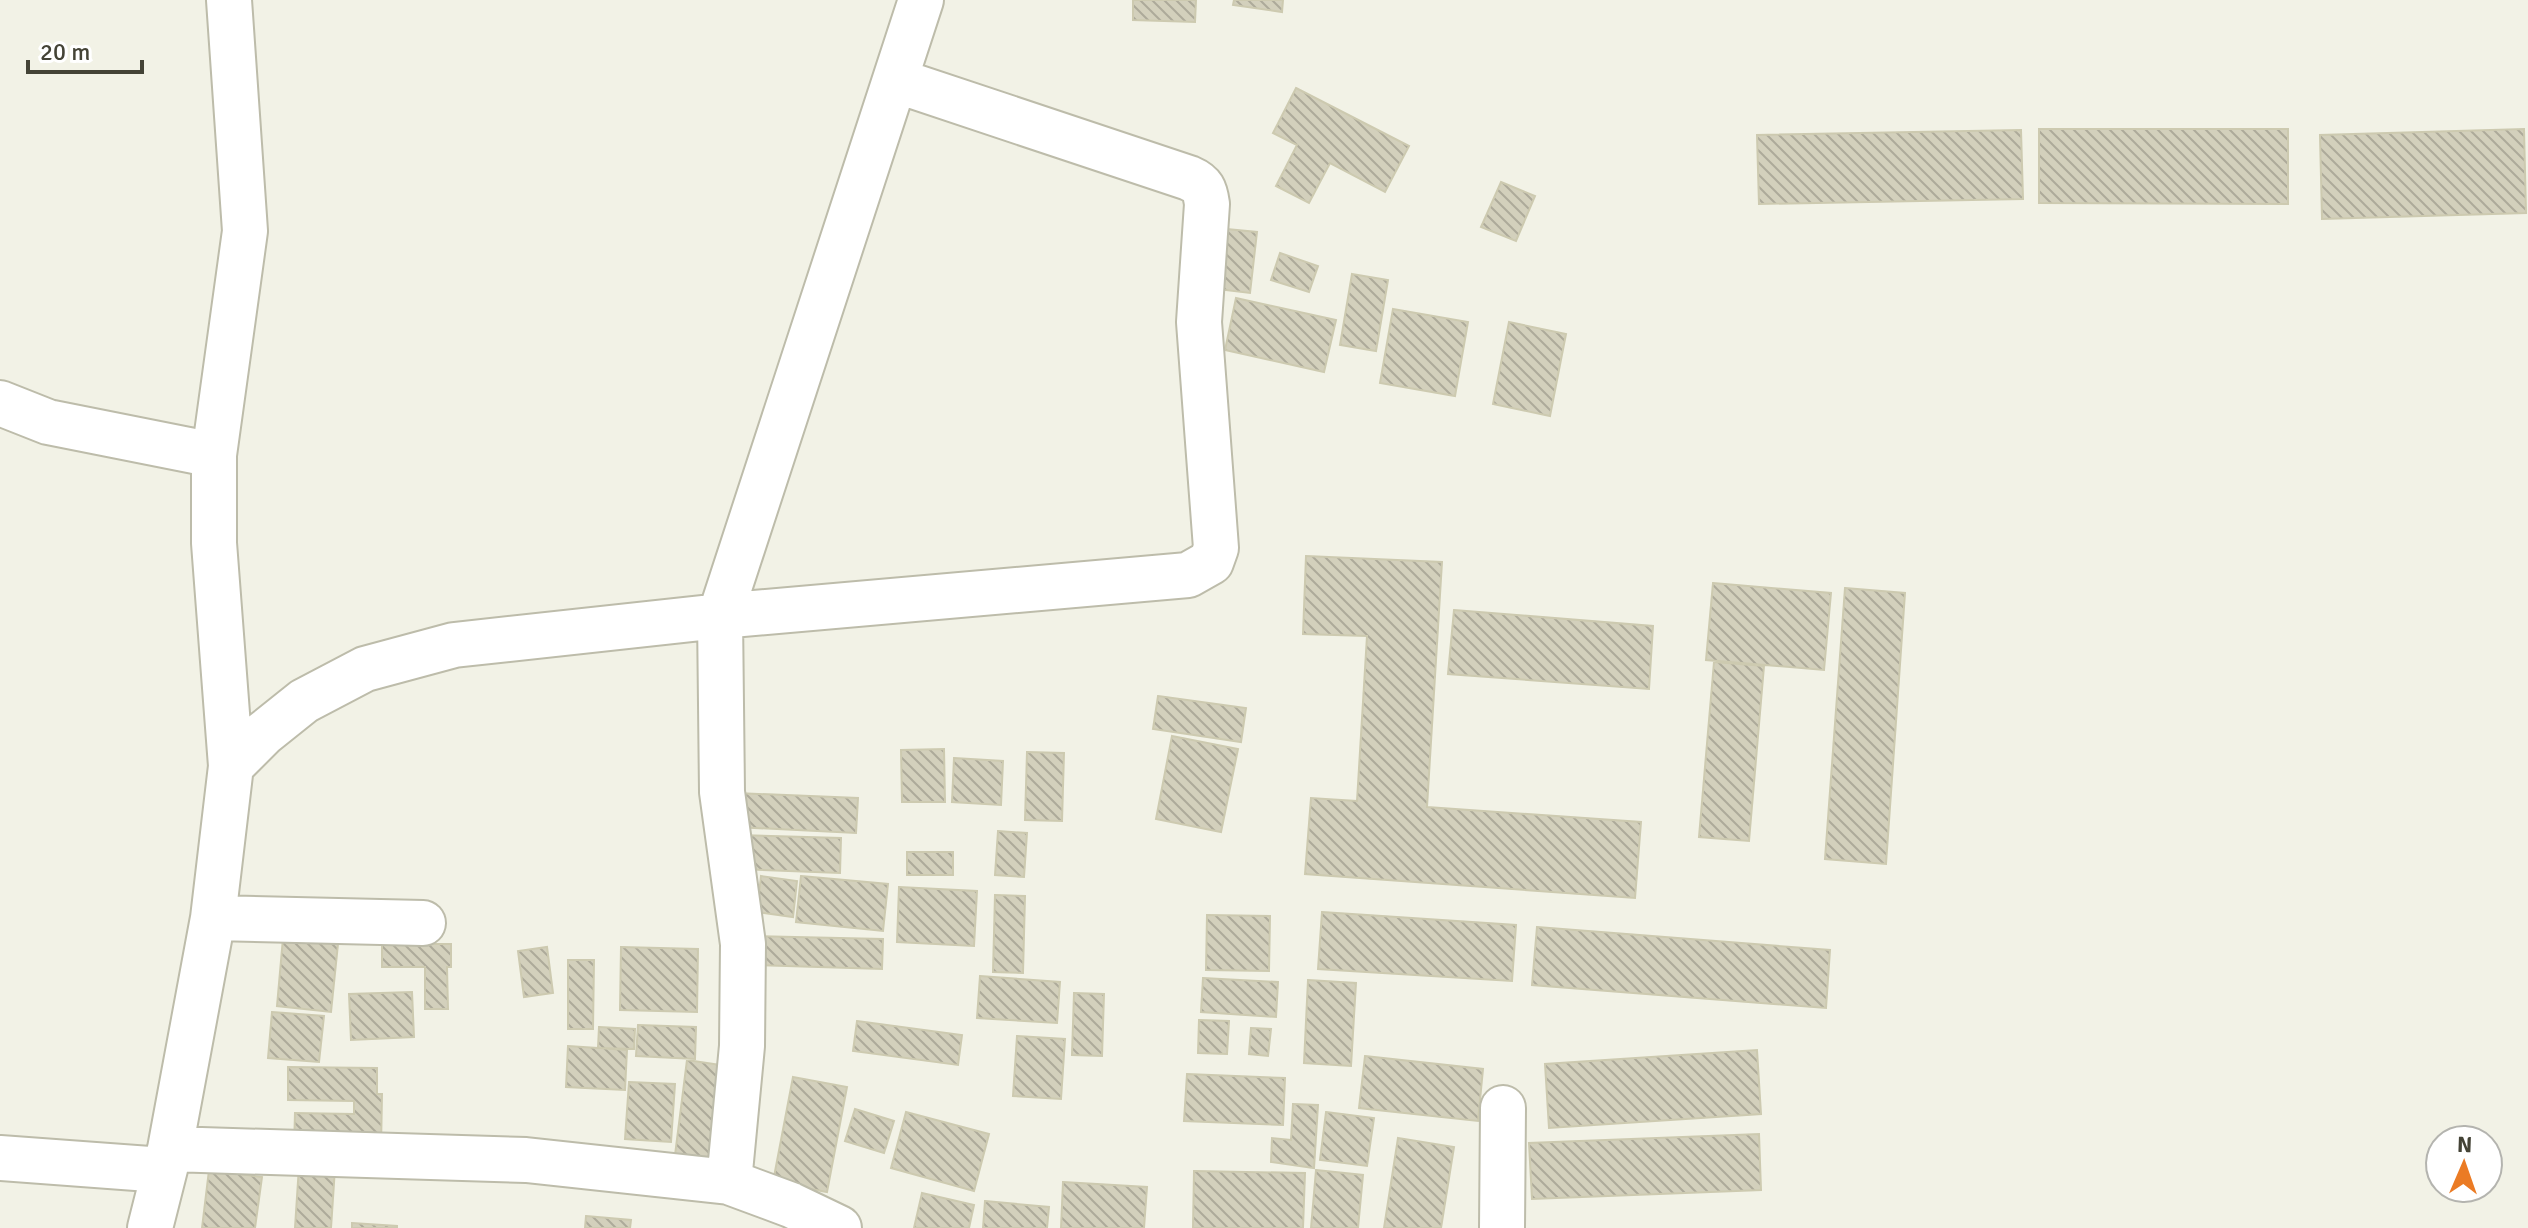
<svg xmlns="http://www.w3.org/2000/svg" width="2528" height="1228" viewBox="0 0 2528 1228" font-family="Signika,sans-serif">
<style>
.building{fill:url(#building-back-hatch);stroke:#cdcab0;stroke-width:2}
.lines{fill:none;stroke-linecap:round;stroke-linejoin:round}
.minor-casing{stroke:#bdbcaa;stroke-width:48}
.minor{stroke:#fff;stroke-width:44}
</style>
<defs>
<pattern id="building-back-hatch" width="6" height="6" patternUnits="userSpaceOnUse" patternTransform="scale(2)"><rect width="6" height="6" fill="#d3d0bc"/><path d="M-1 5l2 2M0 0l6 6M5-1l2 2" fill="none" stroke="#adaa9a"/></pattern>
</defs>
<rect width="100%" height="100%" fill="#f2f2e6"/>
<path class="building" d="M1133 0H1196L1195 22 1133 20Z
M1234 0H1283L1282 12 1233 5Z
M1296 88 1409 146 1385 192 1330 163 1309 203 1276 186 1297 145 1273 133Z
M2039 129H2288V204L2039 203Z
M2524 129 2526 213 2322 219 2320 135Z
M2021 130 2023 199 1759 204 1757 135Z
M1501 182 1535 196 1516 241 1481 227Z
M1216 228 1257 232 1250 293 1208 288Z
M1280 253 1318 266 1309 292 1271 280Z
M1352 274 1388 280 1376 351 1340 345Z
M1236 298 1336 320 1324 372 1225 350Z
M1393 309 1468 322 1455 396 1380 383Z
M1509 322 1566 334 1550 416 1493 404Z
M1306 556 1442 562 1427 807 1641 822 1635 898 1305 874 1311 798 1357 801 1367 636 1303 634Z
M1713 583 1831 593 1824 670 1706 660Z
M1845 588 1905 593 1886 864 1825 859Z
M1454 610 1653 626 1649 689 1448 674Z
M1714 662 1764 666 1749 841 1699 837Z
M1158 696 1246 708 1241 742 1153 729Z
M1172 736 1238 749 1221 832 1156 819Z
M944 749 945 802H902L901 750Z
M1027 752 1064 753 1062 821 1025 820Z
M954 758 1003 761 1001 805 952 802Z
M736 793 858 798 856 833 735 827Z
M998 831 1027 833 1024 877 995 875Z
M737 835 841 838 840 873 736 869Z
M907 852H953V875H907Z
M761 876 797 881 793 917 757 912Z
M801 876 888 884 883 931 796 922Z
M899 887 977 891 974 946 897 942Z
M995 895 1025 896 1023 973 993 972Z
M1322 912 1516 925 1512 981 1318 969Z
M1207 915 1270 916 1269 971 1206 970Z
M1537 927 1830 950 1826 1008 1532 985Z
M755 936 883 939 882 969 754 965Z
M283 938 338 944 331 1012 277 1006Z
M382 944H451V967H447L448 1009H425V967H382Z
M547 947 553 993 524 997 518 951Z
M621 947 698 949 697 1012 620 1010Z
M568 960H594L593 1029H568Z
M980 976 1060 982 1057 1023 977 1018Z
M1203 978 1278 982 1276 1017 1201 1012Z
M1308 980 1356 983 1351 1066 1304 1063Z
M412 992 414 1037 351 1040 349 994Z
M1074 993 1104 994 1102 1056 1072 1055Z
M272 1012 324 1016 319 1062 268 1058Z
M1199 1020 1229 1021 1227 1054 1198 1053Z
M857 1021 962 1035 958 1065 853 1051Z
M638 1025 696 1027 695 1059 636 1056Z
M599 1027 635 1029 634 1049 598 1048Z
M1251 1028 1271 1029 1268 1056 1249 1054Z
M1017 1036 1065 1039 1061 1099 1013 1096Z
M568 1046 627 1050 625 1090 566 1087Z
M1757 1050 1761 1114 1549 1128 1545 1064Z
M1365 1056 1483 1069 1478 1121 1359 1108Z
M687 1060 721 1065 709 1159 675 1155Z
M288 1067 377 1068V1094H382L381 1149 294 1148 295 1113 354 1114V1101L288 1100Z
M1187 1074 1285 1078 1283 1125 1184 1121Z
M793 1077 847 1087 827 1192 773 1182Z
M629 1082 675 1084 671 1142 625 1139Z
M1293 1104 1318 1105 1314 1168 1271 1162 1272 1138 1291 1140Z
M855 1109 894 1121 884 1153 845 1141Z
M906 1112 989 1134 974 1191 891 1168Z
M1326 1112 1374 1118 1367 1166 1320 1160Z
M1759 1134 1761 1190 1532 1199 1529 1143Z
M1398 1138 1454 1147 1441 1228H1384Z
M299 1166 335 1168 331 1228H295Z
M209 1170 262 1177 255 1228H202Z
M1316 1170 1363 1175 1358 1228H1311Z
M1194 1171 1305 1173 1303 1228H1193Z
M1063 1182 1147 1187 1144 1228H1061Z
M922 1193 974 1205 969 1228H914Z
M985 1201 1049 1207 1047 1228H983Z
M586 1216 631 1220 630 1228H585Z
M352 1223 397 1226V1228H352Z"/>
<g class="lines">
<g class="minor-casing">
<path id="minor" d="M229 0 245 231 214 455V543L231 766
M0 403 48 422 214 455
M213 918 423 923
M170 1149 526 1160 729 1182 791 1205 839 1228
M0 1158 163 1170
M729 1182 742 1046 743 944 722 792 720 616 1188 575 1211 562 1216 548 1199 322 1207 204C1205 190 1203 184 1189 178L895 80
M150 1228 170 1149 213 918 231 766 264 733 304 701 365 669 454 645 720 616 921 0
M1502 1228 1503 1108"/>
</g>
<use href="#minor" class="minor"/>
</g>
<g transform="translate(2464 1164) rotate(2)"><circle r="38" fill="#ffffff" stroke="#b4b4af" stroke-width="2"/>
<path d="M0-6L14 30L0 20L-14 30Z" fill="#eb7b24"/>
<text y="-12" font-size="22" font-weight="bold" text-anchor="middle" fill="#444336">N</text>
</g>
<path d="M28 60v12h114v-12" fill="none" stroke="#444336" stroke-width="4"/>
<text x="40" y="60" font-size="24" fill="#444336" stroke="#ffffff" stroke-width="6" paint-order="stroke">20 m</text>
</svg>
